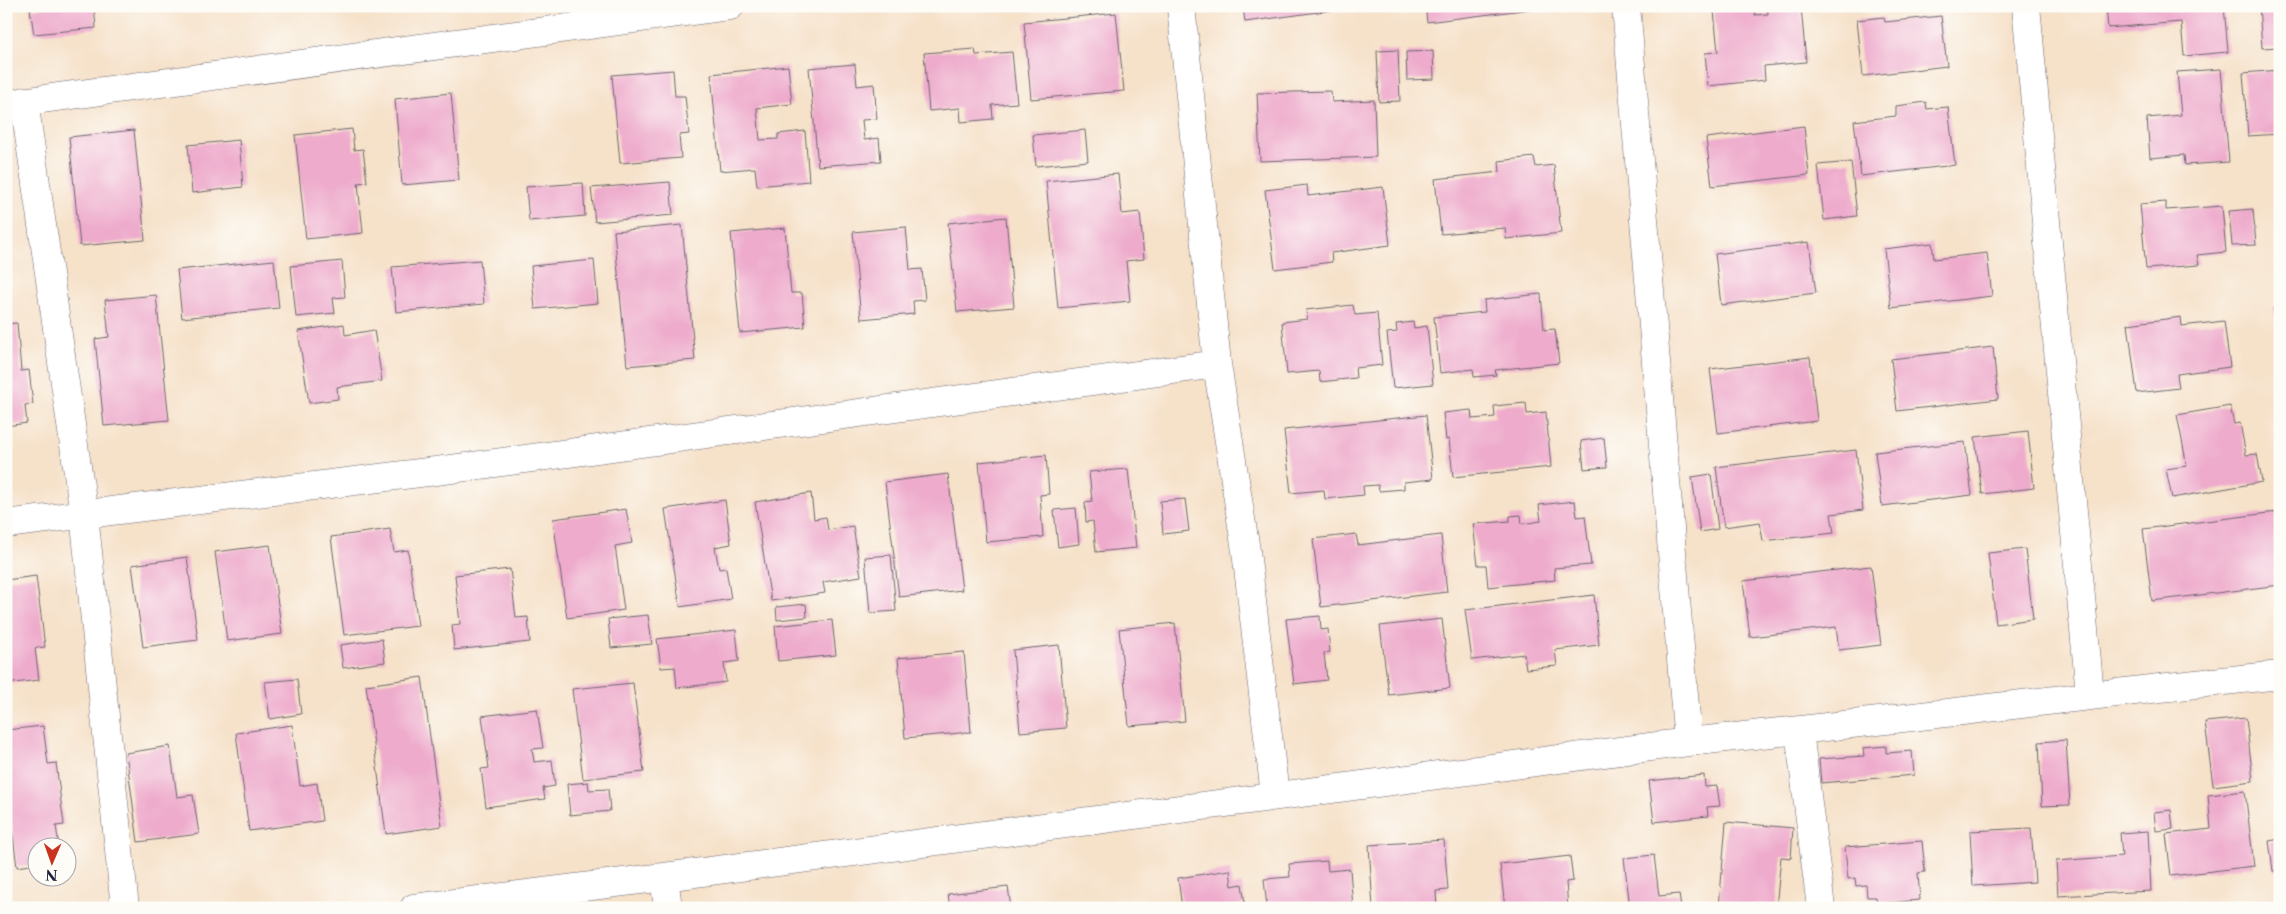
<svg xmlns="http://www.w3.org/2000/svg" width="2286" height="914" viewBox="0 0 2286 914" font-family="'Libre Caslon Text',serif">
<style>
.building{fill:#eeabcc}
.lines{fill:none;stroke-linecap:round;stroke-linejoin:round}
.minor-casing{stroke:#6c656d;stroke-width:29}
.minor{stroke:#fff;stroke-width:28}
</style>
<rect width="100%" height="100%" fill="#fdfcf7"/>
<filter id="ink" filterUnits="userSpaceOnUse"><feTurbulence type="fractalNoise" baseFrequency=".02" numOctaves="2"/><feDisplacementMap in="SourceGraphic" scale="10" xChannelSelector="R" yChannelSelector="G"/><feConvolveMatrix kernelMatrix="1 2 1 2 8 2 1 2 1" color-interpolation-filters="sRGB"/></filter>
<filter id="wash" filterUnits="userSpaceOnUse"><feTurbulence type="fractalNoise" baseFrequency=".0096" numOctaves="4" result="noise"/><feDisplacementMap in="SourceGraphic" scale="20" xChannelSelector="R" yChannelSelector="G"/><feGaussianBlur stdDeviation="1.12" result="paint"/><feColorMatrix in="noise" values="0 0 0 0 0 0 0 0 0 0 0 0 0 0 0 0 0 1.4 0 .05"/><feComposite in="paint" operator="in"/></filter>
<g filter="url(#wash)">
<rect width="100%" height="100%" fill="#f6e1c9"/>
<g id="blocks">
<path class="building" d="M55 6H94L96 28 34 34 30 9Z
M1243 6H1355V7L1245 22Z
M1425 6H1530L1531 9 1427 22Z
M1767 6H1801L1806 62 1764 66 1765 80 1708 86 1705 53 1718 52 1714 11 1755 8V15L1768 14Z
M2106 6H2224L2228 52 2184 56 2181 22 2108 28Z
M2259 6H2280V47L2262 48Z
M1116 13 1124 91 1031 99 1024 22Z
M1941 16 1947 66 1863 76 1857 20 1884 17 1885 22Z
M975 49 976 55 1012 52 1017 103 992 105 993 119 961 122 960 108 929 111 924 53Z
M1398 50 1400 101 1379 102 1377 51Z
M1433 51 1434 79 1407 80 1406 52Z
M855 64 857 86 874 84 877 119 862 120 864 140 879 138 881 161 818 166 809 68Z
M788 66 792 104 757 108 760 140 778 139V134L805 131 809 181 757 186 755 168 720 171 711 74Z
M2221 69 2229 162 2185 165 2184 155 2150 158 2147 118 2181 115 2177 72Z
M673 70 675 96H685L689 134 679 135 681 158 620 163 612 75Z
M2280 70V134L2248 136 2243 73Z
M1331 91 1332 102 1374 100 1376 157 1260 161 1257 93Z
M451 93 459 180 402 185 395 99Z
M1926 102 1927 109 1948 107 1955 165 1861 176 1854 121 1896 116V106Z
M1804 126 1809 175 1712 186 1706 138Z
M352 129 354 150 363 149 367 182 358 183 363 233 306 239 295 135Z
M134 130 145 240 80 246 69 137Z
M1085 130 1088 161 1036 166 1033 135Z
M239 140 243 187 192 193 188 145Z
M1534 157 1536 167 1554 165 1561 233 1506 239 1505 228 1441 234 1435 179 1500 172 1499 161Z
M1851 162 1857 216 1824 220 1818 165Z
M1118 174 1122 214 1140 212 1144 259 1126 261 1130 301 1058 308 1046 181Z
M670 182 673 215 595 222 591 188Z
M583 183 585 216 529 221 526 187Z
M1307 185 1308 196 1383 187 1390 245 1331 253 1332 262 1275 269 1265 190Z
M2166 202V210L2222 206 2226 252 2197 255 2199 265 2146 269 2140 204Z
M2253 209 2256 245 2232 246 2229 211Z
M1006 217 1014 307 957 312 948 223Z
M682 225 695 360 627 366 614 231Z
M906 227 910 270 922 269 925 300 913 301 914 314 861 319 853 232Z
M785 228 791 293H802L805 327 740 333 731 233Z
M1809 242 1816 293 1721 305 1715 254Z
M1932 243 1934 259 1987 253 1992 296 1891 308 1884 249Z
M274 260 279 308 182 318 177 270Z
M480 260 484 304 396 312 392 267Z
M594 260 598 303 535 309 531 266Z
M342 261 345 297 333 298 335 313 296 317 291 266Z
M1541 294 1544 330 1555 329 1559 363 1495 370 1496 375 1474 377 1473 369 1440 373 1434 317 1485 312 1484 300Z
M156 295 169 420 104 426 95 339 109 337 105 300Z
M1353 305 1355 315 1377 313 1382 365 1355 368 1356 378 1320 382 1319 371 1287 374 1282 322 1307 319 1306 310Z
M2280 306V334H2279L2273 308Z
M2181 317 2182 326 2224 321 2230 367 2177 374 2179 388 2137 393 2128 324Z
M1413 322 1414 328 1427 326 1433 384 1393 388 1387 333 1397 332 1396 324Z
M17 323 21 371 29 370 33 404 25 405 27 423 6 426V324Z
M344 324 345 335 374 330 382 381 337 387 338 399 309 403 298 331Z
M1993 347 1998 399 1897 411 1891 359Z
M1810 357 1817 421 1718 433 1710 369Z
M1526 403 1527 414 1546 412 1551 467 1453 477 1449 439 1446 440 1443 413 1471 410 1472 419 1495 417 1494 406Z
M2230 406 2234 424 2240 423 2246 455 2257 454 2262 482 2172 498 2166 469 2187 466 2177 415Z
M1426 415 1433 479 1404 482V489L1379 491 1378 485 1363 486 1364 495 1325 499 1324 490 1291 493 1284 430Z
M2028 431 2034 488 1982 494 1975 437Z
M1604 438 1607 467 1584 469 1581 441Z
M1965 442 1972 495 1882 506 1875 452Z
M1856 450 1863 510 1831 514 1834 533 1763 541 1760 522 1724 527 1716 467Z
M1046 455 1049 494 1040 495 1043 537 986 542 979 462Z
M1128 469 1136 548 1096 552 1093 521 1086 522 1085 502 1092 501 1089 472Z
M948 474 962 590 899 597 885 482Z
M1711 474 1718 529 1700 532 1692 477Z
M811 493 814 519 826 517 828 530 853 526 861 576 823 582 825 593 771 601 755 502Z
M1185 499 1189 531 1163 534 1160 501Z
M725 500 731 544 715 547 719 569 726 568 731 599 680 607 665 509Z
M1575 501 1577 517 1585 516 1591 565 1554 568 1555 580 1488 587 1486 565H1478L1473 524 1510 521V516L1521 515 1522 524 1541 521 1539 505Z
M1076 508 1079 544 1058 547 1054 510Z
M626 509 632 543 615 546 624 610 567 618 553 519Z
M2277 512 2280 537V585L2152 601 2143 529Z
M390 529 394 552 408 550 418 626 344 635 331 537Z
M1356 534 1358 545 1441 535 1447 592 1321 607 1313 539Z
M270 545 282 634 227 641 215 552Z
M2025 549 2033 619 1996 624 1988 553Z
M891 555 896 611 870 613 865 557Z
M187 557 198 640 143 647 132 565Z
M1871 566 1881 645 1839 650 1836 627 1750 637 1743 581Z
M510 569 516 618 528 617 530 642 454 650 452 625 460 624 455 575Z
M36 576 45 647 35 648 39 680 6 684V580Z
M1594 595 1599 645 1555 650 1557 666 1526 669 1524 654 1472 660 1465 610Z
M806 604 807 617 777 620 776 607Z
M648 615 652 644 611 648 608 619Z
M1320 616 1321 630 1328 629 1330 652 1324 653 1327 680 1294 684 1286 619Z
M1442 619 1450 688 1389 695 1380 626Z
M832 620 836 655 778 661 775 626Z
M1175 623 1185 721 1129 726 1119 629Z
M736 630 739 661 724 663 726 682 677 688 675 667 661 668 657 639Z
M382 639 385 662 343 668 340 645Z
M1059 645 1066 728 1020 732 1013 650Z
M964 652 971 732 905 738 898 658Z
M422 677 442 826 386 834 366 685Z
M297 679 301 714 270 719 265 682Z
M633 683 644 772 583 779 572 689Z
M537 709 543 748 532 749 534 762 552 760 555 786 543 788 545 799 486 807 481 769 489 768 482 716Z
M2246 718 2253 781 2213 786 2205 722Z
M292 725 300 786 317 783 322 821 249 831 236 733Z
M43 726 48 764 56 763 64 825 56 826 59 846H38V864L17 867 6 783V730Z
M2066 740 2070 805 2042 806 2039 742Z
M170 746 177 797 193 795 199 834 138 842 126 753Z
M1886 746V753L1912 751 1914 775 1821 783 1819 759 1864 756 1863 748Z
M1704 775 1705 787 1717 786 1720 806 1707 807 1708 816 1654 822 1649 781Z
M588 782 589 790 608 789 610 811 570 815 567 784Z
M2245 791 2254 866 2171 876 2166 834 2211 829 2208 795Z
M2171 810 2173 829 2156 831 2154 812Z
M1726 822 1793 828 1791 858 1781 857 1776 908H1719Z
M2031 828 2035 882 1973 886 1970 831Z
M2148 831 2151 891 2058 896 2056 861 2122 856 2120 833Z
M2280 839V871H2273L2269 841Z
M1444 840 1448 890 1436 891 1437 908H1373L1369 845Z
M1922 841 1925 872 1918 873 1920 900 1877 904 1876 897H1867L1866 885 1856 886 1855 878 1848 879 1845 847Z
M1654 855 1659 896 1679 894 1681 908H1630L1624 858Z
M1570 856 1573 881 1566 882 1568 908H1505L1500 864Z
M1327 861 1328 871 1350 869 1353 908H1267L1264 879 1290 877 1289 864Z
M1230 870 1232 886 1242 884 1245 904 1234 906 1235 908H1182L1178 878Z
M1008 887 1011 908H950L948 894Z"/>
</g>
</g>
<g filter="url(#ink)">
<use href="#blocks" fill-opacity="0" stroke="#6c656d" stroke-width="1"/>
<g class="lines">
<g class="minor-casing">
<path id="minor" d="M1181 6 1217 364 1246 551 1275 795
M1626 6 1688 742
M2026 6 2090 694
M24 101 84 514 125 908
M6 104 730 6
M6 524 444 470 1217 364
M1799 731 1821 908
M664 877 668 908
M414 908 664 877 1688 742C1885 722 2082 695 2280 675"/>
</g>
<use href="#minor" class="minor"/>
</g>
</g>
<rect width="2286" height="914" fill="none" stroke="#fdfcf7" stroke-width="25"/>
<g transform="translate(52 862) rotate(182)"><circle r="24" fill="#fdfcf7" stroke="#a5a5ac"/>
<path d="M0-4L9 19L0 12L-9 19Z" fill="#c8321e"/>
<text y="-8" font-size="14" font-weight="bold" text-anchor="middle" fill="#22223b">N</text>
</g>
</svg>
